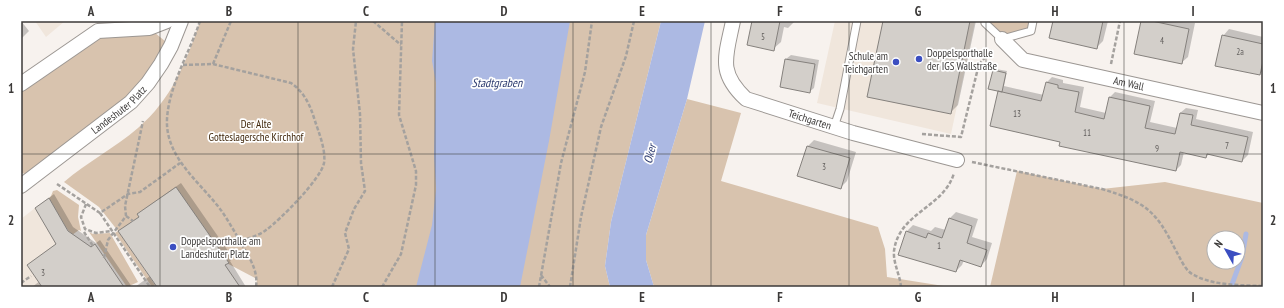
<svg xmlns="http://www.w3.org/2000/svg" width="1284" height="308" viewBox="0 0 1284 308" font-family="'PT Sans Narrow',sans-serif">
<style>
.built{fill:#f0e6dc}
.green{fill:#d8c3ae;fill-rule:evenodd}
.water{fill:#acb9e3}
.shadow{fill:#0003}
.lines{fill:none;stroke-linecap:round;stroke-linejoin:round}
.stream{stroke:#acb9e3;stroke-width:5}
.building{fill:#d3cfca;stroke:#85817d}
.lane-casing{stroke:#9c9793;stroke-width:9}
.street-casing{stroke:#9c9793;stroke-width:16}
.path{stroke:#a4a19e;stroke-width:2.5;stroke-dasharray:4 2;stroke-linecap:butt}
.lane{stroke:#fff;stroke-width:7}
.street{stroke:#fff;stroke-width:14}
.grid{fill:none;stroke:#3c3a39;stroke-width:1;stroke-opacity:0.55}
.poi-dot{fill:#3b4ec1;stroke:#fff;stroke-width:1.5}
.labels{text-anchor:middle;stroke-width:3.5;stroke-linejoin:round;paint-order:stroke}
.number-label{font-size:9px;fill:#625f5d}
.poi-label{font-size:11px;fill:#3c3a39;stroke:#fff;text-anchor:start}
.street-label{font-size:11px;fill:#3c3a39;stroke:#fff}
.park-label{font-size:11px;fill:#40270b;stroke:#fff}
.water-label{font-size:12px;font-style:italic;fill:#2f3d71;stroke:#fff}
.neatline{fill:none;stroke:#3c3a39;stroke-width:1.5}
.grid-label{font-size:13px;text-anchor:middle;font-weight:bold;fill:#3c3a39}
</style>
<rect width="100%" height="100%" fill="#f7f2ee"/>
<path class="built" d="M35 21H65L46 37Z
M835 21H975L951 134 817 103Z
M35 208 51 236 58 244 81 287H21V219Z"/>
<path class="green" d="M200 21H661L611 222 605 266 610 287H256L257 279 139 217 118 231 155 285 152 287 115 233 118 231 99 207 64 182C87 162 115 148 138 128 171 100 187 61 200 21Z
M986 21H1033L1031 31 1002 39Z
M149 28 171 46 148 83 31 178 21 172V84L98 31Z
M687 99 741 113 721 181 878 227 885 249 887 277 950 287H654L646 260V235Z
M1017 171 1102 189 1165 182 1263 203V287H990ZM1214 238H1238V262H1214Z
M57 190 79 205 78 217 81 231 79 230 72 235 65 226 49 198 51 196 53 191Z
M89 232 93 234 110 233 138 282 127 287Z"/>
<path class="water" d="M435 21H570L549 141 520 287H416L432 225 436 189 434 155 436 83 432 61Z
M661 21H705L687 99 646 235V260L654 287H610L605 266 611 222Z"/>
<path class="shadow" d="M21 21 29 31 21 39Z
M753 21H795L788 28 784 27 781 42 773 49Z
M884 21H976L958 105 950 113Z
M1054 21H1108L1103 41 1097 47Z
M1142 21 1195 23 1188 57 1181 63Z
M1229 29 1263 37V71L1259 74 1223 36Z
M791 55 819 60 814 88 809 92 786 59Z
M996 69 1007 71 1004 86 1044 95 1046 83 1052 77 1063 80V83L1084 87 1080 107 1106 113 1110 97 1115 92 1155 101 1150 122 1177 128 1180 113 1186 108 1198 110 1196 119 1253 132 1248 155 1242 161 1210 153 1206 157 1184 152 1181 165 1176 170 1061 142 999 92 994 71Z
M814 140 856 152 847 181 840 188 799 175 808 146Z
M181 183 233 258 230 261 246 287H135L150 276 124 227 140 216 143 210Z
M54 194 73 227 96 243 100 240 132 287H32L40 281 28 265 56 244 36 208Z
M956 212 978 219 972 237 992 243 987 259 981 266 964 260 962 265 956 271 907 231 913 225 931 231 935 227 946 230 950 218Z"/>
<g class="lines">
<path class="stream" d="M1231 287 1242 257 1246 234"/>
</g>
<path class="building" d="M752 21H780L774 51 747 45Z
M883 21H970L951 114 867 97Z
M1053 21H1103L1097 49 1049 38Z
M1141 21H1152L1189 29 1182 64 1134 54Z
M1222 35 1263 44V61L1260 75 1215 66Z
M785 59 815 64 810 93 780 87Z
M993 70 1006 73 1002 92 988 89Z
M1046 82 1058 85V88L1079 92 1075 112 1104 119 1109 97 1150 106 1145 128 1175 134 1180 113 1193 115 1191 125 1248 137 1242 162 1207 154 1206 158 1180 152 1176 171 1059 146 1060 142 990 126 998 91 1041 101Z
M807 146 850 158 841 189 797 176Z
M176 187 229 263 225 265 240 287H157L118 231 139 217 137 214Z
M49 198 68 231 91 247 95 244 124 287H42L27 265 56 244 35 208Z
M949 218 972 226 967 243 987 250 981 267 960 260 956 272 898 255 906 231 926 238 928 233 942 238Z"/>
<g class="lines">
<g class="lane-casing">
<path id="lane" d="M986 21 985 23 1002 39 1031 31 1033 21
M834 127 840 109 857 21"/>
</g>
<g class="street-casing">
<g id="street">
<path id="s1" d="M733 21C726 56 717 72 746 99L853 133 957 160"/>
<path id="s2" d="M1002 39 1023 60 1263 113"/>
<path d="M21 84 98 31 149 28 167 21"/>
<path id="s3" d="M21 186 131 102 148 83 161 64 171 46 181 21"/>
</g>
</g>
<path class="path" d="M200 21C190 52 169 85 167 119 165 159 203 184 223 213 231 225 238 238 245 250 252 262 258 273 256 287
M373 21 401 45
M213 64 291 83C305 93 310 105 315 121 319 133 326 150 324 163 321 179 280 220 266 230 258 236 249 238 241 241
M1111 64 1120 21
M183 65 213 64 231 21
M922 134 961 137 979 64 992 50
M972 162 1102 189C1145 202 1156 210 1176 251 1181 259 1185 271 1194 275 1214 286 1241 285 1263 286
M57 184 100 213 128 194 140 192 180 163
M86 204 81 217 85 229 96 233 111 231
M100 213 150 287
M126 216 133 221
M84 232 93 246
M104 258 108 240 126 216 125 206 143 121
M541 275 550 287
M21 283 31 276
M332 287 349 249 345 233 354 209 365 191 361 163 360 114 353 49 356 21
M382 287 401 254 416 185V171L399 115 402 21
M539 287 561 163 585 72 592 21
M570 287 581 217 601 127 626 56 634 21
M901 287C900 275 893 263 894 251 899 212 944 208 954 173"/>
<use href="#lane" class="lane"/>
<use href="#street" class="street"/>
</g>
<path class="grid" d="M160 21V287M298 21V287M435 21V287M573 21V287M711 21V287M849 21V287M986 21V287M1124 21V287M21 154H1263"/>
<g class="poi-dot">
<circle cx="919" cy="59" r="4"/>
<circle cx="896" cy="62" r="4"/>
<circle cx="173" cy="247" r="4"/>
</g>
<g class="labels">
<g class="number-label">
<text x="763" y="40">5</text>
<text x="1162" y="44">4</text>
<text x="1240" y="55">2a</text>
<text x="1017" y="117">13</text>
<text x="1087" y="136">11</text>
<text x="1227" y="149">7</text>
<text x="1157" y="152">9</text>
<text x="824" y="170">3</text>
<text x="939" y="249">1</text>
<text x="43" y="276">3</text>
</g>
<g class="poi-label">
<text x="927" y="57">Doppelsporthalle<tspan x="927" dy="13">der IGS Wallstraße</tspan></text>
<text x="888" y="60" text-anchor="end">Schule am<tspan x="888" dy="13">Teichgarten</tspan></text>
<text x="181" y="245">Doppelsporthalle am<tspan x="181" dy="13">Landeshuter Platz</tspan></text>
</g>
<g class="street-label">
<text dy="4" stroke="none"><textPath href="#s2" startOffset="138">Am Wall</textPath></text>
<text dy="4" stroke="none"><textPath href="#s3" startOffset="124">Landeshuter Platz</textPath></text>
<text dy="4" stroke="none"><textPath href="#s1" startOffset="152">Teichgarten</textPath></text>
</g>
<g class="park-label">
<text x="256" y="128">Der Alte<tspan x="256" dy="13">Gotteslagersche Kirchhof</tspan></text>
</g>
<g class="water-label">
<text x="497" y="87">Stadtgraben</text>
<text transform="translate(650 154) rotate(-76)" y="4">Oker</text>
</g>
</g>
<rect width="1284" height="308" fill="none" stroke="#ffffff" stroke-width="44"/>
<g transform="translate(1226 250) rotate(309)"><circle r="19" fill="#ffffff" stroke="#b1b0b0"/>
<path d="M0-3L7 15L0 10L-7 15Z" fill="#3b4ec1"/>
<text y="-6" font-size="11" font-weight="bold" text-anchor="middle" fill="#3c3a39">N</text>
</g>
<rect x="22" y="22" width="1240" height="264" class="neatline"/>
<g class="grid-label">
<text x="91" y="16">A</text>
<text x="229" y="16">B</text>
<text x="366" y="16">C</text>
<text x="504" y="16">D</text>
<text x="642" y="16">E</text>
<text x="780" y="16">F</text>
<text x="918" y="16">G</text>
<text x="1055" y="16">H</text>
<text x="1193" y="16">I</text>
<text x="11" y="93">1</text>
<text x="1273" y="93">1</text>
<text x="11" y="225">2</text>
<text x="1273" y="225">2</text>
<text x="91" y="302">A</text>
<text x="229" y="302">B</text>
<text x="366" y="302">C</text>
<text x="504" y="302">D</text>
<text x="642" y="302">E</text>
<text x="780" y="302">F</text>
<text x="918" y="302">G</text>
<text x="1055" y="302">H</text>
<text x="1193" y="302">I</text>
</g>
</svg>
